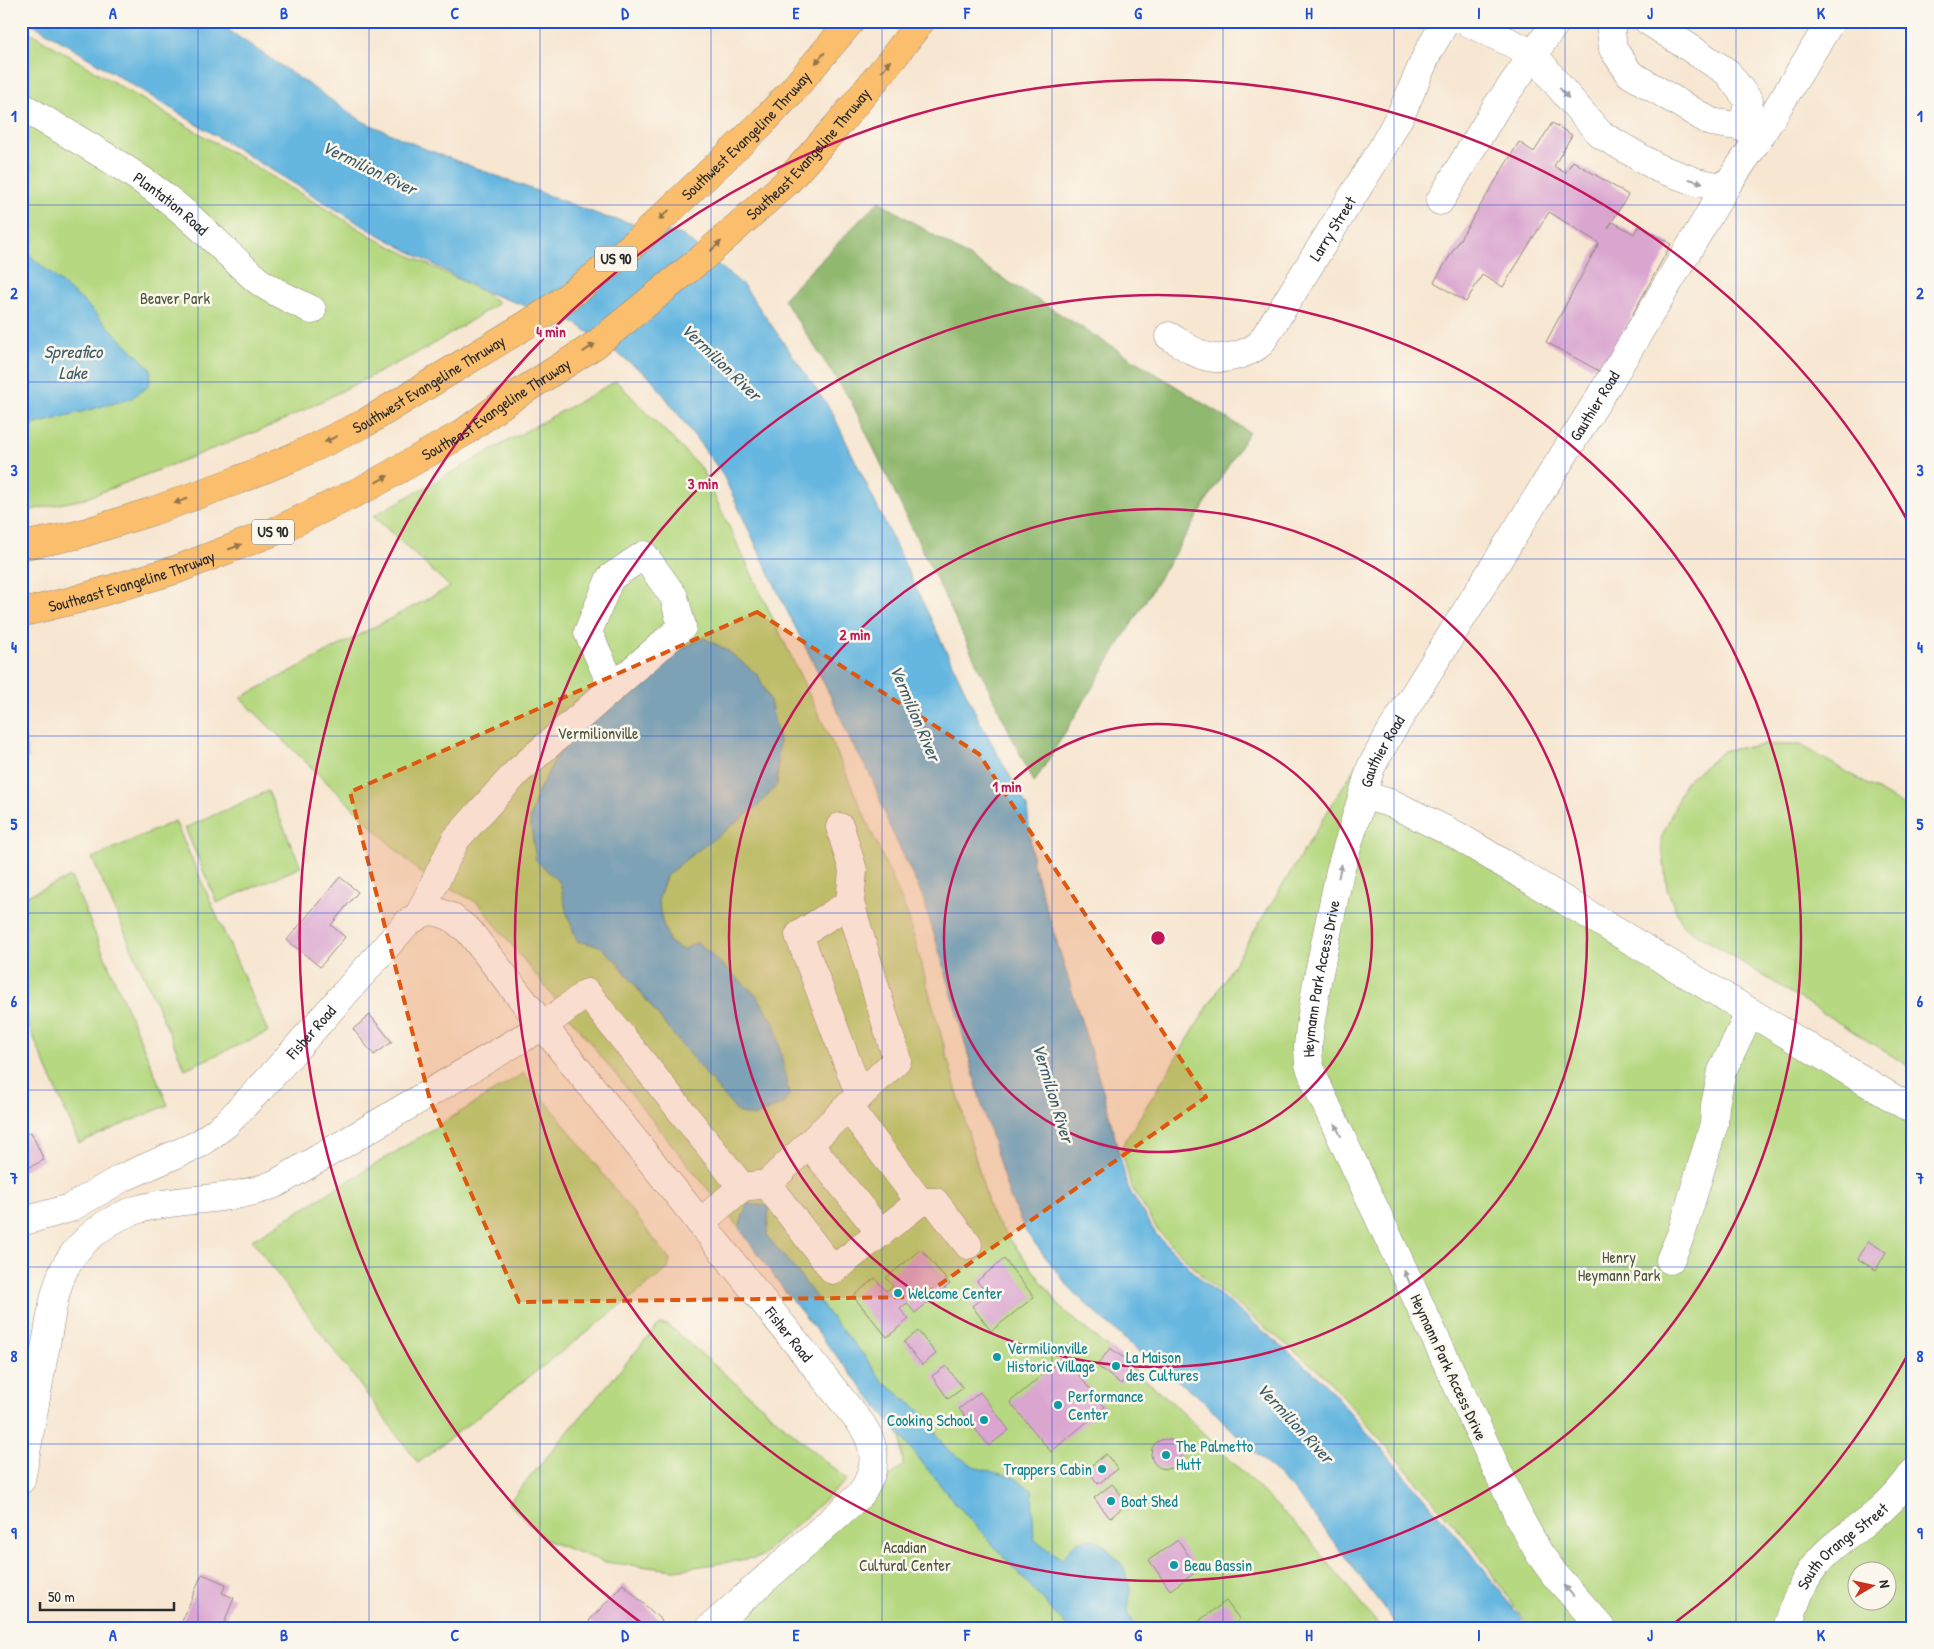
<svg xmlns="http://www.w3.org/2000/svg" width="1934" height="1649" viewBox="0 0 1934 1649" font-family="'Patrick Hand',sans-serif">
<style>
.green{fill:#b5d880;stroke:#708256;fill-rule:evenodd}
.forest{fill:#90b86e;stroke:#5e724c}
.water{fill:#65b6e0;stroke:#487086}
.building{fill:#daa6d0}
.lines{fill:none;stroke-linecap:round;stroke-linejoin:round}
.minor-casing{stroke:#91887e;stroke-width:29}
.highway-casing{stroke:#91887e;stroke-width:29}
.minor{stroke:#fff;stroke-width:28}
.highway{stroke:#fabe6d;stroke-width:28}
.oneway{fill:#92744c}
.oneway2{fill:#a0a0a0}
.marked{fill:#df570e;fill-opacity:0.2;stroke:#df570e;stroke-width:4;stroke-dasharray:10 6;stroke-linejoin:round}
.grid{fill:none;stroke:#1d4ed8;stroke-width:1;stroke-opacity:0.55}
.ring{fill:none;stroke:#c2185b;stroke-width:2.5}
.culture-dot{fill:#0f9aa8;stroke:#fbf7ec;stroke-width:2}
.labels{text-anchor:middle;stroke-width:5;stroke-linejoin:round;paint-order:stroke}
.shield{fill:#fbf7ec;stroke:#696865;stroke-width:1}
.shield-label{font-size:15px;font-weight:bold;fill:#2b2b2b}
.street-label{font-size:16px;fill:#2b2b2b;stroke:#fbf7ec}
.park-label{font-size:16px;fill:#4e5640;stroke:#fbf7ec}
.culture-label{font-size:16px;fill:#0d838f;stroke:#fbf7ec;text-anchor:start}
.water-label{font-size:18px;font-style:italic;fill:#3f5c6a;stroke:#fbf7ec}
.centre{fill:#c2185b;stroke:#fbf7ec;stroke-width:2.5}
.ring-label{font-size:15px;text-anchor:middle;font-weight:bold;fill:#c2185b;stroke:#fbf7ec;stroke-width:5;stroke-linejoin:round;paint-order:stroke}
.neatline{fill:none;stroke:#1d4ed8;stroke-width:2}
.grid-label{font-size:16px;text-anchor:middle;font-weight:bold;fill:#1d4ed8}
</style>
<rect width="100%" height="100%" fill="#fbf7ec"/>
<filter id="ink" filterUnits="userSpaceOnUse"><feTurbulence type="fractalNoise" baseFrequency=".02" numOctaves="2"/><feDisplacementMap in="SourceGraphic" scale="10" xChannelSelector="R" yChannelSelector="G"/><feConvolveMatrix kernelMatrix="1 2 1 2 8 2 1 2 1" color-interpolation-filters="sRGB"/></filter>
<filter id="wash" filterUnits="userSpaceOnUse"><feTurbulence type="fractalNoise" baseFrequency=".0096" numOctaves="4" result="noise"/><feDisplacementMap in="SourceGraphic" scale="20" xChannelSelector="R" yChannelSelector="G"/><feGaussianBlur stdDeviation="1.12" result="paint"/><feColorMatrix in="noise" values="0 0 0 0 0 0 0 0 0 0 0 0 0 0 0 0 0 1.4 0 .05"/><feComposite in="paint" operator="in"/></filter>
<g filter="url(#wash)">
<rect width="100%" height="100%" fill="#f7e6d1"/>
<path class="green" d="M21 27 378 240 480 290 499 303 427 348 276 424 84 499 21 512Z
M616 381 701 468 837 753 907 913 991 1214 1062 1309 1174 1404 1303 1532 1381 1628H719L857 1503 903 1466 901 1437 834 1321 739 1228 478 903 418 871 240 698 450 587 373 516Z
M1765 745H1801L1913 811V1069L1682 925 1667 889 1661 839 1685 782 1725 750Z
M1357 764 1913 1100V1628H1531L1521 1616 1474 1548 1325 1376 1205 1279 1158 1231 1131 1186 1121 1148ZM1856 1572H1886V1602H1856Z
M268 791 301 867 217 903 185 828Z
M175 821 268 1032 185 1069 92 858Z
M71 877 168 1105 79 1143 21 1008V898Z
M524 1073 670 1260 668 1269 418 1463 252 1240Z
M659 1324 668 1325 847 1480 760 1557 675 1570 604 1562 545 1540 508 1503Z"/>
<path class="forest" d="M879 201 1249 432 1034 783 851 401 783 299Z"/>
<path class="water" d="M28 21H215L362 121 423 148 605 217 682 235 744 286 832 412 980 722 1027 807 1033 865 1103 1091 1128 1188 1156 1234 1203 1281 1321 1379 1469 1550 1528 1628H1399L1298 1495 1196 1394 1142 1355 1072 1291 1026 1232 1009 1195 981 1102 948 980 922 895 889 825 872 778 851 742 837 709 787 611 722 473 651 378 577 324 480 290 365 227Z
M21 248 85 303 151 369 149 386 130 399 21 428Z
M704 638 727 650 758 675 770 701 779 741 777 785 757 807 685 860 666 876 658 901 663 924 670 943 683 950 697 942 757 996 775 1024 789 1095 783 1104 754 1117 737 1112 666 1026 618 963 600 946 577 941 566 910 560 883 536 860 530 820 537 794 556 757 577 730 664 657Z
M747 1204 769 1206 767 1236 797 1272 834 1321 863 1354 883 1382 923 1413 946 1449 977 1468 1014 1477 1032 1490 1034 1539 1062 1559 1076 1542 1091 1539 1101 1542 1124 1567 1130 1589 1128 1615 1136 1628H1068L949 1496 787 1294 739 1228Z"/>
<g id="blocks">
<path class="building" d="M1552 123 1572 135 1554 166 1565 173 1573 161 1628 195 1608 228 1613 222 1634 234 1639 226 1671 244 1601 372 1546 342 1599 243 1549 212 1503 287 1482 275 1466 302 1434 282 1519 142 1534 152Z
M21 736H24L29 759 21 761Z
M340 877 358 892 331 925 345 937 320 967 287 940Z
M370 1015 392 1042 374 1055 353 1029Z
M31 1132 44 1160 22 1171 21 1136Z
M1868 1241 1886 1252 1876 1270 1858 1259Z
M921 1249 950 1284 915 1313 907 1303 900 1309 909 1319 887 1337 853 1296 875 1278 886 1291 893 1286 886 1278Z
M1004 1259 1034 1297 991 1331 972 1306 987 1294 977 1281Z
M918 1331 936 1354 922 1365 904 1342Z
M1110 1348 1135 1366 1121 1384 1097 1366Z
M1064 1357 1105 1407 1051 1452 1010 1402Z
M946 1366 963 1388 948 1399 932 1376Z
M980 1392 1009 1430 989 1446 959 1409Z
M1151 1454a15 15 0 1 1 30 0a15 15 0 1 1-30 0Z
M1106 1454 1118 1469 1098 1484 1087 1469Z
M1112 1484 1128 1503 1110 1518 1094 1498Z
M1178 1540 1199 1570 1170 1590 1149 1560Z
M202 1574 226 1584 222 1593 234 1598 222 1628H189L181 1624Z
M623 1584 664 1623 660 1628H596L589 1621Z
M1226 1601 1240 1620 1230 1628H1206L1200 1620Z"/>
</g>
</g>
<g filter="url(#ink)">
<use href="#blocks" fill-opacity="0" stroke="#91887e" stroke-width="1"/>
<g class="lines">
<g class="minor-casing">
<g id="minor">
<path d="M1465 21 1534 54 1557 84 1600 134 1658 168 1697 182 1725 188"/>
<path d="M1610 21 1613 49 1630 74 1711 122 1742 127 1759 138"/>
<path d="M1648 21 1727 72 1749 101 1742 127"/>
<path id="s1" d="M21 106C71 136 123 164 169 200 200 224 226 253 256 279 272 292 293 300 312 310"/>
<path d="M1440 201 1497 106 1557 21"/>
<path id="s2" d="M1169 336C1181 343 1194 354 1208 357 1224 361 1249 354 1261 343L1380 152 1402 112 1428 52 1446 21"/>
<path d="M1363 795 1393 804 1456 835 1913 1110"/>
<path d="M840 827 853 870 850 903"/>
<path d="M419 915 456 839 517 772 682 627 674 597 644 555 610 578 588 632 613 688"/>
<path d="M809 1144 881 1233"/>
<path d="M767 1184 833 1270 920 1202 848 1107"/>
<path d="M920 1202H935L968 1245"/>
<path id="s3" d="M21 1222 70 1208 122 1178 199 1144 226 1124 270 1078 407 923 421 914 430 911 441 913 451 917 469 931 543 1026 862 1425C878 1449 877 1470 861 1494L710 1628"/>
<path d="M700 1223 742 1187 767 1184 897 1060 850 903 799 935 860 1096"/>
<path d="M1670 1260 1682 1232 1714 1124 1715 1105 1722 1071 1750 1012"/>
<path d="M21 1480C29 1436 37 1393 45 1349 51 1321 53 1287 68 1262 83 1238 110 1218 136 1210 183 1196 232 1203 277 1183L543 1026 587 993 742 1187"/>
<path id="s4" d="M1602 1628 1555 1575 1539 1553 1520 1519 1315 1081 1309 1064 1308 1047 1310 1027 1317 982 1340 871 1371 767 1390 733 1611 379 1725 188 1759 138 1831 21"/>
<path id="s5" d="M1787 1628C1795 1605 1801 1581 1818 1562 1830 1547 1846 1537 1862 1525 1881 1511 1900 1493 1913 1473"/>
</g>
</g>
<g class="highway-casing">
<g id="highway">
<path id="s6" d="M21 546 77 535 153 511 238 480 296 456 365 423 544 314 590 280 635 243 763 122 790 93 851 21"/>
<path id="s7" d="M21 613 75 600 178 569 278 530 370 486 463 433 504 403 595 345 701 259 786 183 836 127 889 63 921 21"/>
</g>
</g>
<use href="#minor" class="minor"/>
<use href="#highway" class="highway"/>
</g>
<defs><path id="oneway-solid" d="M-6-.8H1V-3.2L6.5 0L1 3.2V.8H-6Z" transform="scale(1.25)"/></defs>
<g class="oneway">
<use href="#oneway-solid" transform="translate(820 58) rotate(130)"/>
<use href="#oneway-solid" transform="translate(886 66) rotate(-51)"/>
<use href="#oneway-solid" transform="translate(664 215) rotate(137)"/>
<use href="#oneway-solid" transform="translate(716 246) rotate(-42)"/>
<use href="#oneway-solid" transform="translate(589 348) rotate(-33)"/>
<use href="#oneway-solid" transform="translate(331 439) rotate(155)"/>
<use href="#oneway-solid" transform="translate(382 479) rotate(-29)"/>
<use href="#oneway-solid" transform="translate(181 501) rotate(160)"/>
<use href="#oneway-solid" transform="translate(235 547) rotate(-21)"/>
</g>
<g class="oneway2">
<use href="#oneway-solid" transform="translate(1564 93) rotate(49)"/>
<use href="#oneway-solid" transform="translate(1696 181) rotate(15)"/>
<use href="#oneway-solid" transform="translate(1340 871) rotate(-77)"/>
<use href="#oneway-solid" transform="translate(1338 1130) rotate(-115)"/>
<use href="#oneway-solid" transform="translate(1407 1277) rotate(-114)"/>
<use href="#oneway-solid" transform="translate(1569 1591) rotate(-131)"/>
</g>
</g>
<path class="marked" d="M757 612 979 754 1206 1097 922 1297 519 1302 430 1100 350 792Z"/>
<path class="grid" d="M198 21V1628M369 21V1628M540 21V1628M711 21V1628M882 21V1628M1052 21V1628M1223 21V1628M1394 21V1628M1565 21V1628M1736 21V1628M21 205H1913M21 382H1913M21 559H1913M21 736H1913M21 913H1913M21 1090H1913M21 1267H1913M21 1444H1913"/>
<g class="ring">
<circle cx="1158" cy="938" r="214"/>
<circle cx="1158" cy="938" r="429"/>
<circle cx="1158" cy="938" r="643"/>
<path d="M1912 1347A858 858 0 0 1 1668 1628M648 1628A858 858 0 1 1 1912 529"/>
</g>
<g class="culture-dot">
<circle cx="898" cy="1293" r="5"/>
<circle cx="997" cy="1357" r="5"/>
<circle cx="1116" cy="1366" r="5"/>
<circle cx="1058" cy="1405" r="5"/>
<circle cx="984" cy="1420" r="5"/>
<circle cx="1166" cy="1455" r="5"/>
<circle cx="1102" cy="1469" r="5"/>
<circle cx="1111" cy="1501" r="5"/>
<circle cx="1174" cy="1565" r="5"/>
</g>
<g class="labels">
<g class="shield">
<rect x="595" y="246.5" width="42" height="25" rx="4"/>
<rect x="252" y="519.5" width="42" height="25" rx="4"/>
</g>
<g class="shield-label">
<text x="616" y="264">US 90</text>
<text x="273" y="537">US 90</text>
</g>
<g class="street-label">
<text dy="6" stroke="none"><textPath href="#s6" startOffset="846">Southwest Evangeline Thruway</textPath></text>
<text dy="6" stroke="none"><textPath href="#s7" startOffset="925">Southeast Evangeline Thruway</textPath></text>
<text dy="6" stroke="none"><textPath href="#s1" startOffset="179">Plantation Road</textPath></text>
<text dy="6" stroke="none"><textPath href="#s2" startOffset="236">Larry Street</textPath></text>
<text dy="6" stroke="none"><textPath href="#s6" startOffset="441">Southwest Evangeline Thruway</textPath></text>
<text dy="6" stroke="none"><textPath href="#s4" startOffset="1368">Gauthier Road</textPath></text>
<text dy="6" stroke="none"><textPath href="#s7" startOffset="520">Southeast Evangeline Thruway</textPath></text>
<text dy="6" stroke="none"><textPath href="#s7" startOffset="115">Southeast Evangeline Thruway</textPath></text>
<text dy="6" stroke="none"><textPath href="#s4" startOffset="962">Gauthier Road</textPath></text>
<text dy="6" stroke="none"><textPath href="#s4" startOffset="725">Heymann Park Access Drive</textPath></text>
<text dy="6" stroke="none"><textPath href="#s3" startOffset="354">Fisher Road</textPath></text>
<text dy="6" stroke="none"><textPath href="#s3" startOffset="1085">Fisher Road</textPath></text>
<text transform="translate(1449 1367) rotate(65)" y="6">Heymann Park Access Drive</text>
<text dy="6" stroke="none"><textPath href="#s5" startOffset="102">South Orange Street</textPath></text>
</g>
<g class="park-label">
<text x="175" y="304">Beaver Park</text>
<text x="598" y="739">Vermilionville</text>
<text x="1619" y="1263">Henry<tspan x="1619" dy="18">Heymann Park</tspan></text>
<text x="905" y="1553">Acadian<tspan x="905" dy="18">Cultural Center</tspan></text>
</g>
<g class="culture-label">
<text x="908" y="1299">Welcome Center</text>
<text x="1007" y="1354">Vermilionville<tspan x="1007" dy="18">Historic Village</tspan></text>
<text x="1126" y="1363">La Maison<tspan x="1126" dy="18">des Cultures</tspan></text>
<text x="1068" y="1402">Performance<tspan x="1068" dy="18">Center</tspan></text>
<text x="974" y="1426" text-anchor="end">Cooking School</text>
<text x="1176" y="1452">The Palmetto<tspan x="1176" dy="18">Hutt</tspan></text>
<text x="1092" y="1475" text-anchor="end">Trappers Cabin</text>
<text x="1121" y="1507">Boat Shed</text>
<text x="1184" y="1571">Beau Bassin</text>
</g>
<g class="water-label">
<text transform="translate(369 168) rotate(26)" y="6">Vermilion River</text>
<text x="73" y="358">Spreafico<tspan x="73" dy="21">Lake</tspan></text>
<text transform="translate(721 362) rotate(44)" y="6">Vermilion River</text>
<text transform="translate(915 713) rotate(67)" y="6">Vermilion River</text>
<text transform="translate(1053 1093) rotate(73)" y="6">Vermilion River</text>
<text transform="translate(1295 1423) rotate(47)" y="6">Vermilion River</text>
</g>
</g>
<circle cx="1158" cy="938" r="8" class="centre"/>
<g class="ring-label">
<text x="551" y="337">4 min</text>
<text x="703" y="489">3 min</text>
<text x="855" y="640">2 min</text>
<text x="1007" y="792">1 min</text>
</g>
<rect width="1934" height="1649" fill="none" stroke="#fbf7ec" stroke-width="55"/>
<g transform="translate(1872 1586) rotate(81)"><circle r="24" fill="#fbf7ec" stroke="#a8a59f"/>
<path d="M0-4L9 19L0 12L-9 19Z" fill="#c8321e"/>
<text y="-8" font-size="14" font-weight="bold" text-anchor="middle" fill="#2b2b2b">N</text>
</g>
<path d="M40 1602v8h134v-8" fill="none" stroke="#2b2b2b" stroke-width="2.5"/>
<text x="48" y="1602" font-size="15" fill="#2b2b2b" stroke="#fbf7ec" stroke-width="4" paint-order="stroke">50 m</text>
<rect x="28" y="28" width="1878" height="1594" class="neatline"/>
<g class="grid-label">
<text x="113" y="19">A</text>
<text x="284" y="19">B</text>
<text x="455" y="19">C</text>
<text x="625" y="19">D</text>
<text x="796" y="19">E</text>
<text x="967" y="19">F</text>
<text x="1138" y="19">G</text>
<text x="1309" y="19">H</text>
<text x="1479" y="19">I</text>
<text x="1650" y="19">J</text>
<text x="1821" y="19">K</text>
<text x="14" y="122">1</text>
<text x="1920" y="122">1</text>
<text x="14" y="299">2</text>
<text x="1920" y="299">2</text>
<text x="14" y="476">3</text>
<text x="1920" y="476">3</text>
<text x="14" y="653">4</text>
<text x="1920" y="653">4</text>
<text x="14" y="830">5</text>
<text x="1920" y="830">5</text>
<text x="14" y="1007">6</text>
<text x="1920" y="1007">6</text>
<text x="14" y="1184">7</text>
<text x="1920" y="1184">7</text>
<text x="14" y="1362">8</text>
<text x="1920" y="1362">8</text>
<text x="14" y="1539">9</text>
<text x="1920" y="1539">9</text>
<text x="113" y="1641">A</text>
<text x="284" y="1641">B</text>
<text x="455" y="1641">C</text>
<text x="625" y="1641">D</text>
<text x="796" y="1641">E</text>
<text x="967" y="1641">F</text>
<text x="1138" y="1641">G</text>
<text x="1309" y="1641">H</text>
<text x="1479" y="1641">I</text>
<text x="1650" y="1641">J</text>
<text x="1821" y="1641">K</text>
</g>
</svg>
